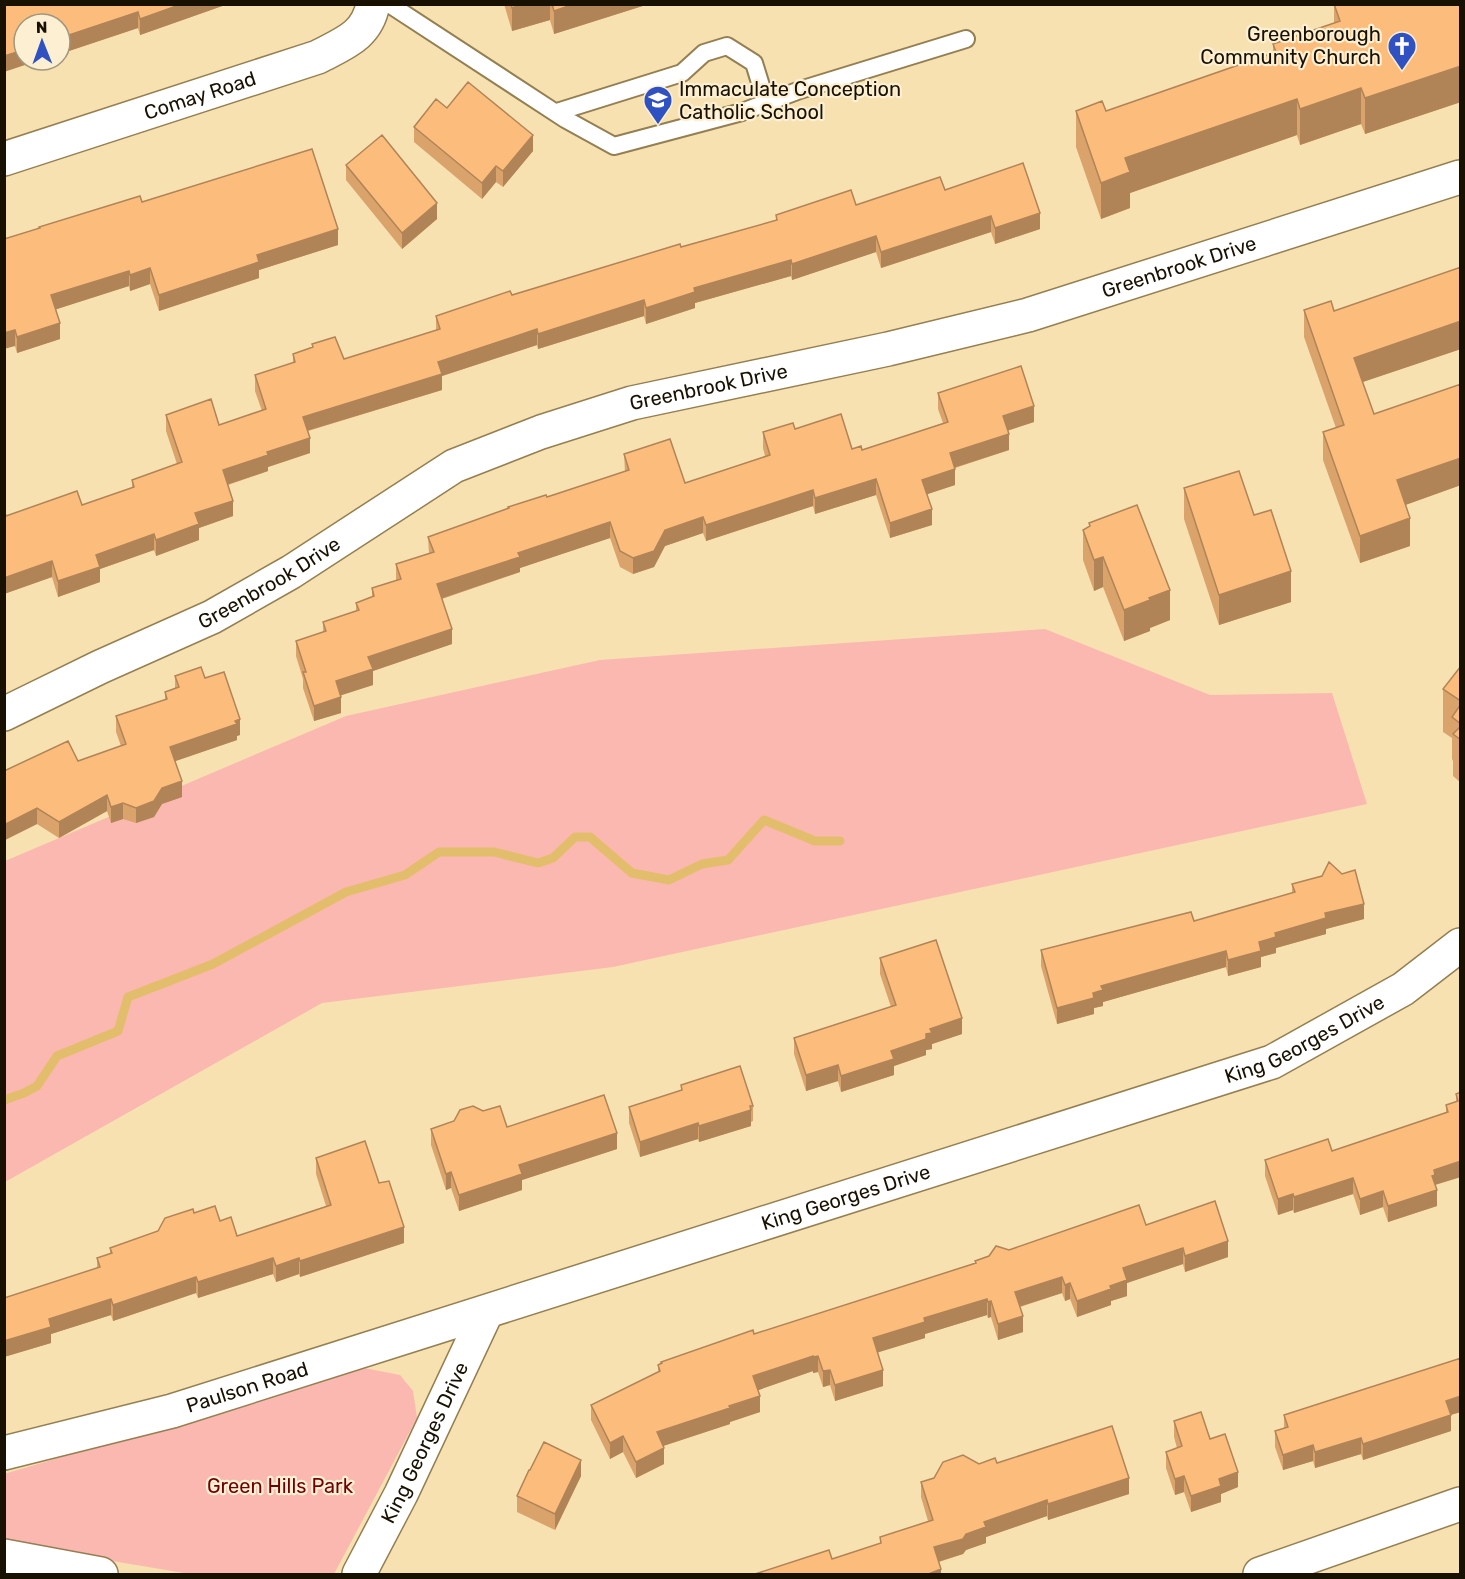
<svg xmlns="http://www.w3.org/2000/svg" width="1465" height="1579" viewBox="0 0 1465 1579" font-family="Rubik,sans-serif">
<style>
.green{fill:#fbb8b0}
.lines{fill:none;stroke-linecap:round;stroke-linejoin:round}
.stream{stroke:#e2be6c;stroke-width:9}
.lane-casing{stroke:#947f52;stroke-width:20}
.street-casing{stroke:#947f52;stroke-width:36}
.lane{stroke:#fff;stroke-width:16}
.street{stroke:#fff;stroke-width:33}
.wall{fill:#d9a36b}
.shaded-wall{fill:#b08457}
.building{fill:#fcbd7c;stroke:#b08457;stroke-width:1.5}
.labels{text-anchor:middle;stroke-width:4.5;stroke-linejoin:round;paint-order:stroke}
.poi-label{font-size:20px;fill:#181101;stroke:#fcefd2;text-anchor:end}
.street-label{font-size:20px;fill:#181101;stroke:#fcefd2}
.park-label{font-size:20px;fill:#700008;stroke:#fcefd2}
</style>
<rect width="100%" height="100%" fill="#f7e1b0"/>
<path class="green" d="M1045 629 1210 695 1332 693 1367 804 613 967 322 1003 5 1182V861L346 716 600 660Z
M364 1368 400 1375 413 1391 417 1418 334 1574H190L5 1543 4 1474Z"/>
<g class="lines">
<path class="stream" d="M4 1100 24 1093 37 1086 57 1056 118 1031 128 997 213 964 346 892 405 875 439 852H494L538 863 553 858 575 837H590L632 873 669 880 702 864 728 860 764 820 815 841H840"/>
<g class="lane-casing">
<path id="lane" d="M389 4 565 119 614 146 742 112 800 90 966 39
M557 112 682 73 704 53 727 46 754 63 766 102"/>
</g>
<g class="street-casing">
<g id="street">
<path id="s1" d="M4 159 318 57C344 43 367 36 373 4"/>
<path id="s2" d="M4 714 100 667 212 617 291 572 454 466 541 432 632 403 888 349 1028 315 1460 177"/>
<path id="s3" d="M4 1453 172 1411 1272 1062 1403 989 1460 945"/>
<path d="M4 1556 101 1574"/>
<path id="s4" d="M359 1574 401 1494 486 1313"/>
<path d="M1260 1574 1460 1504"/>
</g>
</g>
<use href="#lane" class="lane"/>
<use href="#street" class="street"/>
</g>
<path class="wall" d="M4 4H228L140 35 138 28 60 54V24Z
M504 4H649L554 34 550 20 512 31Z
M1334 4H1461V102L1365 134 1361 124 1300 145 1297 135 1130 193V208L1101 219 1076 147V111H1106L1273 53V44L1334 23Z
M447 108 533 151 503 187 496 182 482 199 414 142V127Z
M346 165 437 219 402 249 346 180Z
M945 190 1040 229 995 244 991 232 881 268 876 252 792 280 791 276 695 303V308L646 324 644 316 538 349 537 345 442 376V390L308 431 310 453 268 467V471L228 485 233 516 199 528V540L156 556 154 550 100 569V582L58 597 52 577 4 594V510L6 516 82 505 132 488V480L177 464 166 431V415L219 425 262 411 255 391V375L293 363V354L312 348V344L344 359 436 330V316L776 220V215L856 205Z
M142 202 338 245 259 270V278L159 311 150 284 130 291 129 286 56 309 60 339 17 353 15 346 4 239Z
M1304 310 1334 311 1461 349 1362 382 1374 414 1461 384V485L1405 505 1410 546 1360 563 1323 460V432L1336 428 1304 337Z
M938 393 1034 422 1007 431 1009 450 955 468V485L927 494 932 525 890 538 876 495 815 514 813 506 706 541 703 533 665 546 654 567 633 574 620 567 610 538 520 568V572L442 599 452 644 373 671V685L340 695 341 713 314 721 303 688V679L296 656V641L323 632V622L356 611V603L372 597V588L396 580V564L429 553 428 537 508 509V507L547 497 625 472 624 454 685 483 765 456 763 448V432L795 429 852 449 862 450 943 423 938 409Z
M1184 488 1254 515 1291 602 1219 625 1184 519Z
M1089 523 1170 620 1150 628V631L1124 641 1103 587 1094 591 1083 560V530L1089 527Z
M1461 666V783L1453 776V761L1452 759V738L1443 732V689Z
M175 676 205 678 240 735 237 736V740L175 761 182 797 162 804 154 817 136 823 123 819 111 823 107 811 59 838 37 824 5 840V846L4 771 78 761 121 746 116 732V716L165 700V692L175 688Z
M1292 884 1364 919 1326 929V934L1276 948V953L1261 957V967L1228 976 1226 967 1103 1002V1006L1094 1008V1014L1057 1024 1041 966V950L1194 921 1292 893Z
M880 958 962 1034 932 1044V1049L926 1050V1055L894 1066V1075L841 1092 838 1081 806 1091 794 1054V1038L891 1007 880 974Z
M681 1085 753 1106V1121L751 1122V1126L699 1142 698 1139 640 1157 629 1123V1107L681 1091Z
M1461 1092 1435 1185 1437 1206 1388 1222 1383 1207 1360 1215 1353 1194 1294 1213 1293 1210 1278 1215 1265 1176V1160L1332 1151 1446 1112V1105L1456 1102V1094Z
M507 1127 617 1149 522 1180V1190L459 1211 451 1188 446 1190 431 1145V1129Z
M316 1158 379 1183 404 1243 300 1277 299 1274 276 1282 273 1274 198 1298 196 1293 113 1321 111 1315 51 1334V1343L4 1357V1298L97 1268V1258L110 1254V1248L158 1231 194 1213 220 1221 237 1236 326 1206 316 1174Z
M1146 1225 1228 1257 1185 1272 1183 1264 1127 1283V1296L1111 1301V1305L1077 1317 1070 1299 1065 1301 1062 1293 1020 1307 1023 1332 998 1340 991 1317 988 1318 987 1315 925 1334V1338L877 1352 883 1386 835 1401 830 1385 823 1387 818 1372 813 1373V1371L758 1390 760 1412 730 1422V1424L663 1446 664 1464 636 1478 623 1452 610 1459 591 1420V1405L658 1372V1365L661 1364V1362L754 1334 975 1263V1261L1009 1250Z
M1461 1358V1412L1451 1415V1431L1363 1460 1361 1454 1315 1468 1313 1461 1283 1470 1275 1447V1431L1284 1428V1415Z
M1174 1421 1210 1439 1238 1487 1221 1494V1502L1191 1512 1184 1492 1175 1495 1166 1468V1452L1177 1448 1174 1437Z
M997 1463 1129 1494 1048 1520 1047 1516 986 1537V1543L966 1550 963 1554 939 1562 941 1575 832 1559 880 1544V1537L928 1521 921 1497V1482L979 1464Z
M530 1470 581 1476 555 1530 517 1512V1496Z"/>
<path class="shaded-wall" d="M182 4H228L140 35V19Z
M522 4H550V20L512 31V8Z
M574 4H649L554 34V11Z
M138 12V28L60 54V38Z
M24 50V60H40L4 72V56Z
M1461 66V102L1365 134V98Z
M1361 88V124L1300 145V109Z
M1297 99V135L1130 193V208L1101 219V183L1125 158Z
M533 135V151L503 187V171Z
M496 166V182L482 199V183Z
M437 203V219L402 249V233Z
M1040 213V229L995 244V228Z
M991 216V232L881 268V252Z
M338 229V245L259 270V278L159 311V295L257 255Z
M876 236V252L792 280V264Z
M791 260V276L695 303V308L646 324V308L694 288Z
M150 268V284L130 291V275Z
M129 271V286L51 311V295Z
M644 300V316L538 349V334Z
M1461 321V349L1354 385V358Z
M60 323V339L17 353V337Z
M537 329V345L442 376V390L303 432V417L438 362Z
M15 330V346L4 349V333Z
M1034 406V422L1003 432V416Z
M1009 434V450L950 469V453Z
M310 438V453L268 467V471L223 486V470L267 452Z
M1461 458V485L1397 508V480Z
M955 469V485L922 496V480Z
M876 479V495L815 514V498Z
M813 490V506L706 541V525Z
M233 501V516L199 528V540L156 556V540L195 513Z
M932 509V525L890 538V523Z
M703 517V533L665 546 654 567 633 574V558L665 530Z
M1410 518V546L1360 563V536Z
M610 522V538L520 568V572L437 600V584L518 553Z
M154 534V550L100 569V582L58 597V581L96 555Z
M1103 557V587L1094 591V560Z
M52 561V577L4 594V578Z
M1291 571V602L1219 625V595Z
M1170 590V620L1150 628V631L1124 641V610L1149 598Z
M452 629V644L373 671V685L336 697V681L368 657Z
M341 697V713L314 721V706Z
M240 719V735L237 736V740L170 763V747Z
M182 781V797L162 804 154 817 136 823V808L162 788Z
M107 795V811L59 838V822Z
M123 803V819L111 823V807Z
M37 808V824L5 840V846L4 825Z
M1364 904V919L1326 929V934L1276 948V953L1261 957V967L1228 976V960L1275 933 1325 913Z
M1226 951V967L1103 1002V1006L1094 1008V1014L1057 1024V1008L1093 993 1101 986Z
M962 1018V1034L932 1044V1049L926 1050V1055L894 1066V1075L841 1092V1076L891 1051 926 1034 930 1029Z
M838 1065V1081L806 1091V1075Z
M751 1110V1126L699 1142V1126Z
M698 1123V1139L640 1157V1142Z
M617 1133V1149L522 1180V1190L459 1211V1195L519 1165Z
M1461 1161V1177L1435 1185 1437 1190V1206L1388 1222V1206L1432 1176 1434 1170Z
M451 1172V1188L446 1190V1174Z
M1353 1178V1194L1294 1213V1197Z
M1383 1191V1207L1360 1215V1199Z
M1293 1194V1210L1278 1215V1199Z
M404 1227V1243L300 1277V1261Z
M1228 1241V1257L1185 1272V1256Z
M1183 1248V1264L1127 1283V1296L1111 1301V1305L1077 1317V1301L1110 1286 1123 1268Z
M273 1258V1274L198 1298V1282Z
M299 1258V1274L276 1282V1266Z
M196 1277V1293L113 1321V1305Z
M1062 1277V1293L1015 1308V1292Z
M1070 1283V1299L1065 1301V1285Z
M111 1299V1315L51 1334V1343L4 1357V1341L49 1319Z
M987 1299V1315L925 1334V1338L873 1354V1338L924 1318Z
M991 1301V1317L988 1318V1302Z
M1023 1316V1332L998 1340V1324Z
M813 1356V1371L753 1392V1376Z
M818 1356V1372L813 1373V1357Z
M830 1370V1385L823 1387V1371Z
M883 1370V1386L835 1401V1385Z
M760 1396V1412L730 1422V1424L657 1448V1432Z
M1461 1396V1412L1446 1416V1401Z
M1451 1415V1431L1363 1460V1444Z
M623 1436V1452L610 1459V1443Z
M1361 1438V1454L1315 1468V1452Z
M1313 1445V1461L1283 1470V1455Z
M664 1448V1464L636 1478V1462Z
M581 1460V1476L555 1530V1514Z
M1238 1472V1487L1221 1494V1502L1191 1512V1496L1219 1479Z
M1184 1476V1492L1175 1495V1479Z
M1129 1478V1494L1048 1520V1504Z
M1047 1500V1516L986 1537V1543L966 1550 963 1554 934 1563V1547L966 1534 984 1522Z
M941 1569V1575H926Z"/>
<path class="building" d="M4 4H182L140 19 138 12 60 38V24H24V50L4 56Z
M511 4H522L512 8Z
M552 4H574L554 11Z
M1334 4H1461V66L1365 98 1361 88 1300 109 1297 99 1125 158 1130 172 1101 183 1076 111 1102 101 1106 111 1276 52 1273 44 1340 21Z
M468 82 533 135 503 171 496 166 482 183 414 127 436 99 447 108Z
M382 135 437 203 402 233 346 165Z
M312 149 338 229 257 255 259 262 159 295 150 268 130 275 129 271 51 295 60 323 17 337 15 330 4 333V239L40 228 39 227 140 196 142 202Z
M1023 163 1040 213 995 228 991 216 881 252 876 236 792 264 791 260 694 288 695 292 646 308 644 300 538 334 537 329 438 362 442 374 303 417 310 438 267 452 268 455 223 470 233 501 195 513 199 524 156 540 154 534 96 555 100 567 58 581 52 561 4 578V510L6 516 77 491 82 505 134 487 132 480 182 462 166 415 211 399 219 425 266 409 255 375 295 362 293 354 313 347 312 344 335 337 344 359 440 329 436 316 510 291 512 295 680 244 681 247 777 220 776 215 851 190 856 205 940 177 945 190Z
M1461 267V321L1354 358 1374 414 1461 384V458L1397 480 1410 518 1360 536 1323 432 1344 425 1304 310 1331 301 1334 311Z
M1021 366 1034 406 1003 416 1009 434 950 453 955 469 922 480 932 509 890 523 876 479 815 498 813 490 706 525 703 517 665 530 654 551 633 558 620 551 610 522 518 553 520 557 437 584 452 629 368 657 373 669 336 681 341 697 314 706 303 672H306L296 641 326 631 323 622 359 610 356 603 374 596 372 588 401 579 396 564 434 552 428 537 509 508 508 507 546 495 547 497 629 470 624 454 670 439 685 483 770 455 763 432 793 423 795 429 841 414 852 449 861 446 862 450 948 422 938 393Z
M1239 471 1254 515 1271 510 1291 571 1219 595 1184 488Z
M1137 505 1170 590 1149 598 1150 600 1124 610 1103 557 1094 560 1083 530 1090 526 1089 523Z
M1461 666V701L1443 689Z
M201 667 205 678 224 672 240 719 235 721 237 724 170 747 182 781 162 788 154 801 136 808 123 803 111 807 107 795 59 822 37 808 4 825V771L68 741 78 761 126 744 116 716 167 699 165 692 179 687 175 676Z
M1461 704V724L1452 717Z
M1461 726V740L1453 734Z
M1329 862 1342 874 1355 870 1364 904 1325 913 1326 918 1275 933 1276 937 1259 942 1261 951 1228 960 1226 951 1101 986 1103 990 1093 993 1094 998 1057 1008 1041 950 1191 912 1194 921 1295 892 1292 884 1322 876Z
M936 940 962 1018 930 1029 932 1033 926 1034V1039L891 1051 894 1059 841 1076 838 1065 806 1075 794 1038 896 1005 880 958Z
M740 1066 753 1106H750L751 1110 699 1126 698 1123 640 1142 629 1107 682 1090 681 1085Z
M1461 1092V1161L1434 1170 1435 1175 1432 1176 1437 1190 1388 1206 1383 1191 1360 1199 1353 1178 1294 1197 1293 1194 1278 1199 1265 1160 1328 1139 1332 1151 1448 1112 1446 1105 1458 1101 1456 1094Z
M604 1095 617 1133 519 1165 522 1174 459 1195 451 1172 446 1174 431 1129 454 1121 460 1110 473 1106 483 1111 500 1106 507 1127Z
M365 1141 379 1183 389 1181 404 1227 300 1261 299 1258 276 1266 273 1258 198 1282 196 1277 113 1305 111 1299 49 1319 51 1327 4 1341V1298L100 1267 97 1258 112 1253 110 1248 158 1231 165 1218 193 1209 194 1213 215 1206 220 1221 231 1217 237 1236 331 1205 316 1158Z
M1215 1201 1228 1241 1185 1256 1183 1248 1123 1268 1127 1280 1110 1286 1111 1289 1077 1301 1070 1283 1065 1285 1062 1277 1015 1292 1023 1316 998 1324 991 1301 988 1302 987 1299 924 1318 925 1322 873 1338 883 1370 835 1385 830 1370 823 1371 818 1356 813 1357V1356L753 1376 760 1396 729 1406 730 1408 657 1432 664 1448 636 1462 623 1436 610 1443 591 1405 660 1371 658 1365 662 1363 661 1362 753 1330 754 1334 976 1263 975 1261 989 1256 996 1246 1009 1250 1139 1205 1146 1225Z
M1461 1358V1396L1446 1401 1451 1415 1363 1444 1361 1438 1315 1452 1313 1445 1283 1455 1275 1431 1288 1427 1284 1415Z
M1201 1412 1210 1439 1225 1434 1238 1472 1219 1479 1221 1486 1191 1496 1184 1476 1175 1479 1166 1452 1182 1446 1174 1421Z
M1112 1426 1129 1478 1048 1504 1047 1500 984 1522 986 1527 966 1534 963 1539 934 1547 941 1569 926 1575H752L829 1550 832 1559 881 1543 880 1537 933 1520 921 1482 934 1478 943 1462 963 1455 979 1464 995 1458 997 1463Z
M544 1442 581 1460 555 1514 517 1496 529 1470H530Z"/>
<defs>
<g id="church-pin" transform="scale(1.5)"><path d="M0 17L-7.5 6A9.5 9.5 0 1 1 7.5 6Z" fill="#2f51c1" stroke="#fcefd2"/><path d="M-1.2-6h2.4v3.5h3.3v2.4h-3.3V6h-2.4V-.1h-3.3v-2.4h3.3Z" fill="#fff"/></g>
<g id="school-pin" transform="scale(1.5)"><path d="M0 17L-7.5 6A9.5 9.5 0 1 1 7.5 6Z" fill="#2f51c1" stroke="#fcefd2"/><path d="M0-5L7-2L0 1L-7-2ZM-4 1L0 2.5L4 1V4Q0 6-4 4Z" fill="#fff"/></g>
</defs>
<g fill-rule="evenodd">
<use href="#church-pin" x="1402" y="46"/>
<use href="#school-pin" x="658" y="100"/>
</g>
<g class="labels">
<g class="poi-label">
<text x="1381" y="41">Greenborough<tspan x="1381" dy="23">Community Church</tspan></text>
<text x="679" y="96" text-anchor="start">Immaculate Conception<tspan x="679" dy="23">Catholic School</tspan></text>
</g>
<g class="street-label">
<text dy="7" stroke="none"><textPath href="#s1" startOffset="206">Comay Road</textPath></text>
<text dy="7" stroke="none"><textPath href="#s2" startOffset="1268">Greenbrook Drive</textPath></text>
<text dy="7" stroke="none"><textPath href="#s2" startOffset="782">Greenbrook Drive</textPath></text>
<text dy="7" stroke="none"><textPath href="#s2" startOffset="296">Greenbrook Drive</textPath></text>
<text dy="7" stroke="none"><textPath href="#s3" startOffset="1366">King Georges Drive</textPath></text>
<text dy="7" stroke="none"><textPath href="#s3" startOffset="880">King Georges Drive</textPath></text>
<text dy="7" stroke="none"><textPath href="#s3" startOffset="252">Paulson Road</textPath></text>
<text dy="7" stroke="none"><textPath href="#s4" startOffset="147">King Georges Drive</textPath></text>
</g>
<g class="park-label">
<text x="280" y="1493">Green Hills Park</text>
</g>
</g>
<rect width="1465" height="1579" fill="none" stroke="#181101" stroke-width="12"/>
<g transform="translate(42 42) rotate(359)"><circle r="28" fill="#fcefd2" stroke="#a1967e" stroke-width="1.5"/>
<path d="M0-4.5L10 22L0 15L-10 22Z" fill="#2f51c1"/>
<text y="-9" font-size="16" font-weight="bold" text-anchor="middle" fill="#181101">N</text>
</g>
</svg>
